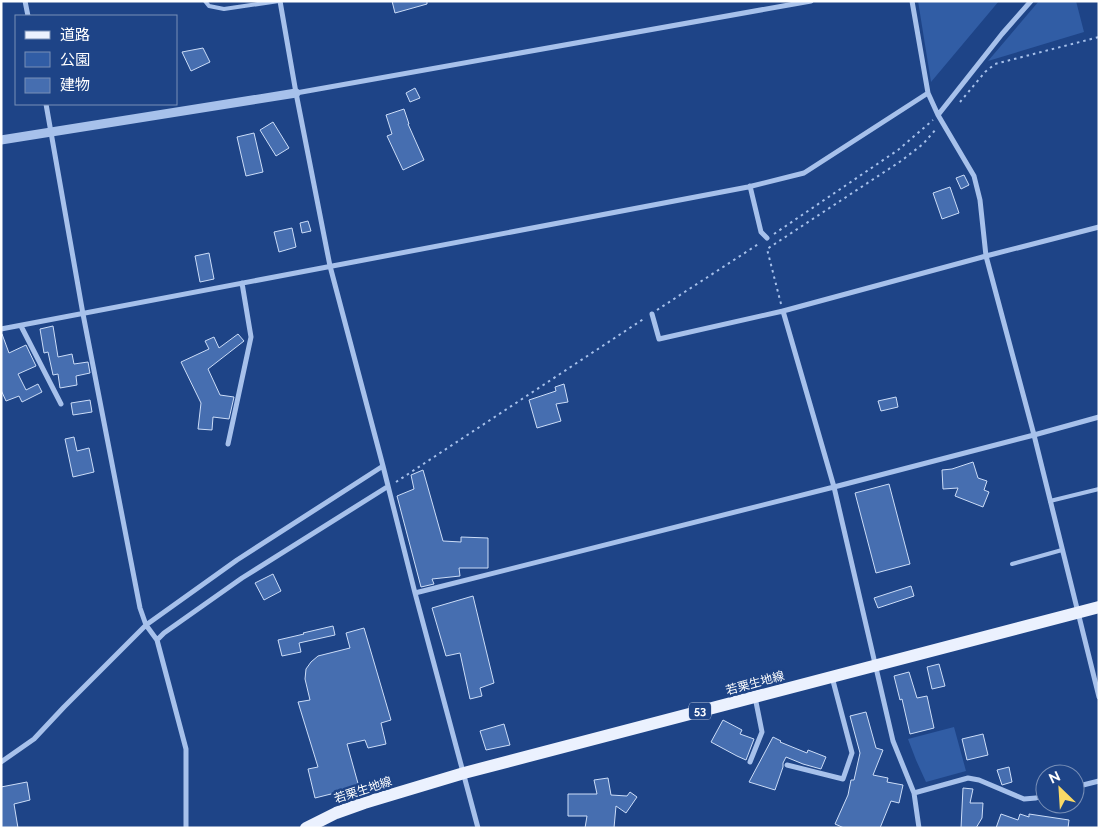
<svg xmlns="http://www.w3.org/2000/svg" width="1100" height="829" viewBox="0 0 1100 829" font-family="Raleway,'Noto Sans JP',sans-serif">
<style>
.green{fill:#315da5}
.building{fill:#466eb0;stroke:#ccddf8}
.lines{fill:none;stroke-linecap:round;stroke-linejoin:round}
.path{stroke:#a7c1eb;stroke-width:2;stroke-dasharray:2.5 4;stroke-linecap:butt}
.service{stroke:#a7c1eb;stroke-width:4}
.minor{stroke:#a7c1eb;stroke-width:5}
.tertiary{stroke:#a7c1eb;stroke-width:9}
.primary{stroke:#ebf1fe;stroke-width:12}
.labels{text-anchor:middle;stroke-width:5;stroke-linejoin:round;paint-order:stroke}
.shield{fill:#1e4487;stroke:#bcc7db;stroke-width:1}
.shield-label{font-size:11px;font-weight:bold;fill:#fff}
.street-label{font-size:12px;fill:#fff;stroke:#1e4487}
</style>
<rect width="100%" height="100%" fill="#1e4487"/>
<path class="green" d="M999 1 931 82 918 1Z
M1039 1H1076L1084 32 988 61Z
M954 727 966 771 926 782 916 760 908 739Z"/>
<path class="building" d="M392 1H427V4L395 13Z
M203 48 210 62 191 71 182 52Z
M415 88 420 98 410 102 406 93Z
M404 109 409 124H408L424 160 403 170 387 136 392 134 386 115Z
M273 122 289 148 276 156 260 130Z
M254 133 263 172 246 176 237 137Z
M964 175 969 185 961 189 956 178Z
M950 187 959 213 942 219 933 193Z
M308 221 311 231 302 233 300 223Z
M292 228 296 247 279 252 274 232Z
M209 253 214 279 200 282 195 256Z
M53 326 58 357 72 354 74 364 88 362 90 373 76 376 77 385 60 388 58 374 53 375 48 352 44 353 40 329Z
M1 334H2L9 353 26 345 36 366 18 374 26 390 38 384 42 392 22 402 19 396 6 401 1 390Z
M238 334 244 341 208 369 220 395 234 397 229 419 213 417 212 430 198 429 201 403 181 362 209 349 205 341 214 337 219 348Z
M564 384 568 402 556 404 561 421 537 428 529 400 556 391 555 387Z
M896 397 898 407 881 411 878 401Z
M90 400 92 412 73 415 71 403Z
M74 437 77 451 89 448 94 472 73 477 65 439Z
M973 462 978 478 987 481 984 490 989 492 983 507 955 496 958 488 943 489 942 470 952 469Z
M423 470 443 541 461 542V537L488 538V568H459L460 576 432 579 434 584 421 587 397 496 414 489 411 475Z
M889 484 910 564 876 573 855 493Z
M273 574 281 591 264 600 255 583Z
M911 586 914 596 878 608 874 598Z
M473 596 494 683 480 688 482 696 470 699 460 653 446 656 432 608Z
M333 626 335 635 299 643 301 652 282 656 278 640 304 634 303 633Z
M364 628 391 720 381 723 386 744 368 748 365 740 347 744 359 787 315 798 308 769 318 767 298 702 310 700 305 679 306 669 311 662 318 656 350 648 346 633Z
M939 664 945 686 932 689 927 667Z
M909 672 917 698 927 696 934 728 910 734 902 699 900 700 894 676Z
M866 712 876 748 883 750 873 775 888 778 887 782 903 785 899 803 891 801 880 828H844L835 824 848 795 851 780H854L860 753 850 716Z
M723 720 742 730 740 734 754 739 746 760 737 756 711 742Z
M504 724 510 745 486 750 480 731Z
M983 734 988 755 967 760 962 739Z
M773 737 781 741 780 742 807 753 808 750 826 757 821 769 803 764 786 757 783 763V767L775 790 749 782Z
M1009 767 1012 782 1002 785 997 770Z
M608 778 611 795 627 796 630 792 637 797 626 813 616 806 614 828H585L587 816H568V794H597L594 780Z
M27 782 30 800 14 804 18 828H1V787Z
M963 788 973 789 970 803H983L982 818 976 828H961Z
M1001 814 1018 820 1020 814 1029 817V814L1069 820 1068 828H996Z"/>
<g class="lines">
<path class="path" d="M960 102 985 72 995 64 1099 37
M774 234 898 150 933 120
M781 304 767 249 901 161 923 144 937 128
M657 310 760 243
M396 482 645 318"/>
<path class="service" d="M205 1 209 6 224 9 279 1
M1050 501 1099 489
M1012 564 1062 550"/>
<path class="minor" d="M25 1 28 16
M280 1 296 93 330 266 383 466 415 593 478 828
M296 93 811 1
M46 104 83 314 140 608 146 625 157 640 186 749V828
M938 115 1002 34 1031 1
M750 186 761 232 767 238
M783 311 834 487 893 741 914 793 919 828
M652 314 659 339 783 311 986 256 1099 227
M21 326 61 404
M1 329 748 187 804 173 928 93
M1099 417 1034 435 1099 697
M228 444 251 337 242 283
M415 593 834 487 1034 435 986 256 980 200 974 176 938 115 928 93 912 1
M157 640 164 633 242 578 387 487
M1 762 34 739 64 707 146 625 237 560 383 466
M750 762 762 732 755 697
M787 765 843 779 852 753 832 677
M1075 787 1099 781
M914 793 968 778 979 780 1024 799 1036 798 1045 795"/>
<path class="tertiary" d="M1 140 296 93"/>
<path class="primary" d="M306 828 336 813 364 803 464 773 1099 607"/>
</g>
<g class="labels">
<rect class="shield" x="689" y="702.5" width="22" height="17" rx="4"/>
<g class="shield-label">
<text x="700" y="715">53</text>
</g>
<g class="street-label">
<text transform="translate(755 683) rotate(-15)" y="4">若栗生地線</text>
<text transform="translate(363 790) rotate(-18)" y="4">若栗生地線</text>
</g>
</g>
<rect width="1100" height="829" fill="none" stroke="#ffffff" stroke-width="5"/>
<rect x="15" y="15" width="162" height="90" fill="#1e4487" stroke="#788fb7"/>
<rect x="25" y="31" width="25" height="8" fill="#ebf1fe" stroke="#788fb7"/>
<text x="60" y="40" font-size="15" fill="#ffffff">道路</text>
<rect x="25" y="52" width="25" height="15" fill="#315da5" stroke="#788fb7"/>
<text x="60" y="65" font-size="15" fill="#ffffff">公園</text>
<rect x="25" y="78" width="25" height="15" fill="#466eb0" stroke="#788fb7"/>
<text x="60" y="90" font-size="15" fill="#ffffff">建物</text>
<g transform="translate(1060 789) rotate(335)"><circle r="24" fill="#1e4487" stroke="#788fb7"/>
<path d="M0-4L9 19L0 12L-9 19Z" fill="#fada66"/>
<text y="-8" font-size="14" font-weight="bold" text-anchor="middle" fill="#ffffff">N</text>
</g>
</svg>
